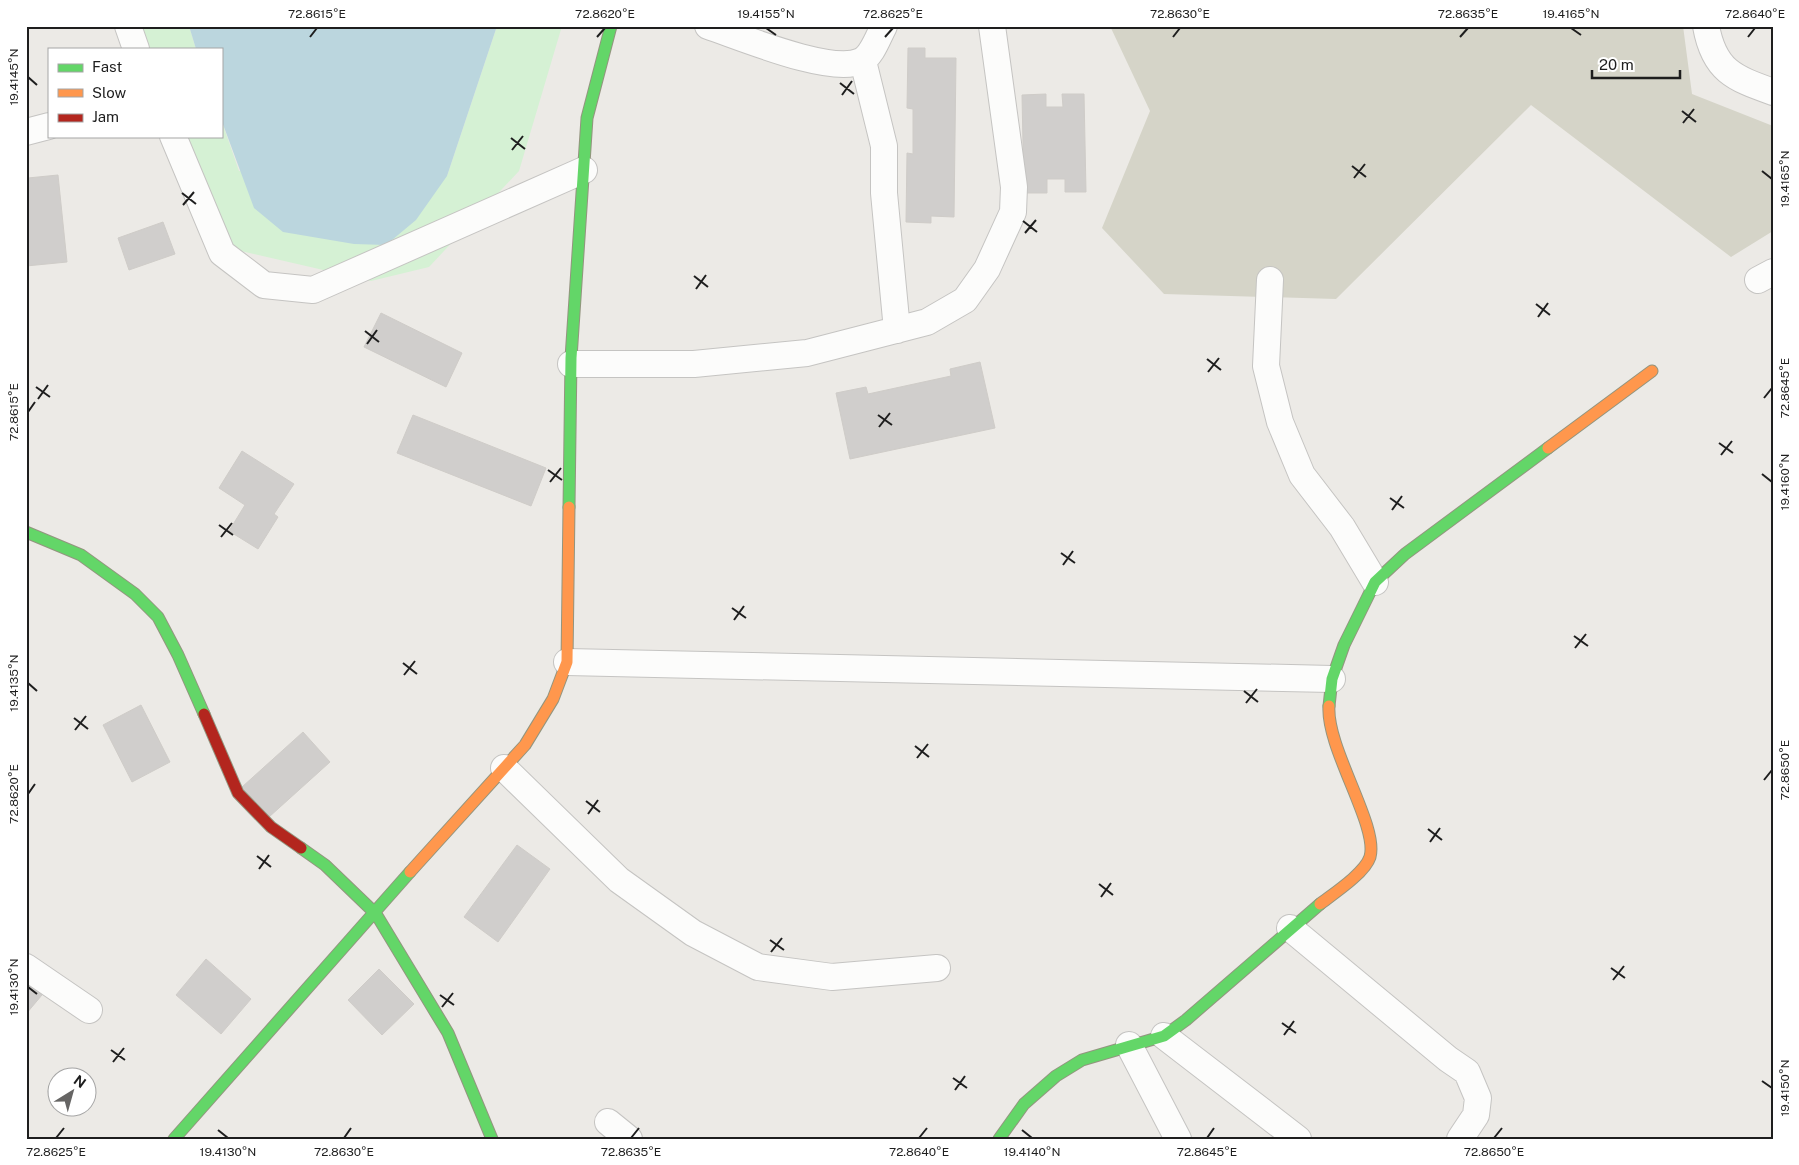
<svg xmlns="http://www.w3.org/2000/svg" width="1799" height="1165" viewBox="0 0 1799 1165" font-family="'Public Sans',sans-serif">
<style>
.construction{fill:#d5d4c8}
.park{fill:#d5f1d4}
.water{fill:#bbd6de}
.building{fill:#d0cecc;stroke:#cfccc8}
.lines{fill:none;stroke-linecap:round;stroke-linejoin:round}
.street-casing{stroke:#c5c4c2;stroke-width:28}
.fast-casing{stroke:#93957f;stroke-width:13}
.slow-casing{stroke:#93957f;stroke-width:13}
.jam-casing{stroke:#93957f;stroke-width:13}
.street{stroke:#fcfcfb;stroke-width:26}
.fast{stroke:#63d668;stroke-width:11}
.slow{stroke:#ff974d;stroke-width:11}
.jam{stroke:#b3261e;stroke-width:11}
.ticks{fill:none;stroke:#1e1e1e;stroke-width:2}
.neatline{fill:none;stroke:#1e1e1e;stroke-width:2}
.ticks-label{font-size:12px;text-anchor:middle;fill:#1e1e1e}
</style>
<rect width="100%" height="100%" fill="#eceae6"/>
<path class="construction" d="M1110 26H1683L1692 94 1773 126V231L1731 257 1531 105 1336 299 1164 294 1102 228 1150 111Z"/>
<path class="park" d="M138 26H189L196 49H146Z
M497 26H562L519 171 429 267 371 281 232 249 179 136H221V119L239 171 447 176Z"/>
<path class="water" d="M189 26H497L447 176 416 220 386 245 354 244 283 232 254 208 221 119V49H196Z"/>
<path class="building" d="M908 48H925V58H956L954 217 931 216V223L906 222 907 153 913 154V109L907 108Z
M1046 94V107H1063L1062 94H1084L1086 192H1065V179H1047V193H1024L1022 95Z
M58 175 67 262 26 266 28 178Z
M163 222 175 254 129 270 118 238Z
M381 313 462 353 446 387 364 347Z
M980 362 995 428 850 459 836 393 866 387 868 394 951 376 950 369Z
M413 415 546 468 531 506 397 453Z
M242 451 294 484 274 514 278 517 258 549 229 531 245 505 219 488Z
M141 705 170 762 132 782 103 725Z
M303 732 330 762 269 817 242 787Z
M517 845 550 869 498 942 464 917Z
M206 959 251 999 221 1034 176 995Z
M379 969 414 1004 382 1035 348 1000Z
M34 979 47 989 26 1014V986Z"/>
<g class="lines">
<g class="street-casing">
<path id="street" d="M128 26 136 49
M708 26C741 37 831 75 861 61 872 56 878 37 884 26
M1706 26C1714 71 1734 78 1773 92
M863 61 884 146V193L897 330
M26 132 49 126
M173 136 222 253 264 285 313 290 584 170
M1270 280 1266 366 1280 422 1302 475 1342 527 1375 582
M1758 280 1773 272
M571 364H694L807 353 927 322 965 300 987 269 1013 212 1014 187 992 26
M567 662 1332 679
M504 768 619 880 693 933 758 967 832 977 937 968
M1290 928 1448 1059 1467 1072 1478 1098 1476 1115 1460 1139
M26 967 89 1010
M1164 1036 1298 1139
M1129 1045 1178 1139
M608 1122 629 1139"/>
</g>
<g class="fast-casing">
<path id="fast" d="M569 507 571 358 587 118 611 26
M26 532 81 555 135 594 158 617 178 655 204 714
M1329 706 1332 679 1344 645 1375 582 1405 554 1548 448
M301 848 325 865 376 914 448 1033 492 1139
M174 1139 410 872
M999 1139 1024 1104 1056 1076 1082 1060 1164 1036 1186 1020 1320 904"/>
</g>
<g class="slow-casing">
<path id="slow" d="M1548 448 1652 371
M410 872 525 745 553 699 567 662 569 507
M1320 904C1333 894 1365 873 1370 857 1379 826 1326 748 1329 706"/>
</g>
<g class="jam-casing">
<path id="jam" d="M204 714 238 793 271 827 301 848"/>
</g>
<use href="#street" class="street"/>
<use href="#fast" class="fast"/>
<use href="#slow" class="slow"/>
<use href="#jam" class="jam"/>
</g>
<path class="ticks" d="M766 28 776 35M1571 28 1581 35M310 37 317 28M597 37 605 28M885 37 893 28M1173 37 1180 28M1460 37 1468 28M1748 37 1755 28M28 77 37 85M840 83 854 94M842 95 852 81M1682 111 1696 122M1683 123 1694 109M511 138 525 149M512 150 523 136M1352 166 1366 177M1762 171 1772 179M1354 178 1365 164M182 193 196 204M183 205 194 192M1023 221 1037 232M1025 233 1036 220M694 276 708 287M696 289 706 275M1536 304 1550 315M1538 317 1548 303M365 331 379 342M367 344 377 330M1207 359 1221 370M1208 372 1219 358M36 387 50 397M1764 398 1772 388M38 399 48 385M28 412 35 402M878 415 892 425M879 427 890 413M1719 443 1733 453M1721 455 1732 441M548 470 562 480M1762 474 1772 482M550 482 561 468M1390 498 1404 508M1392 510 1402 496M219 525 233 535M221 537 232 523M1061 553 1075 563M1063 565 1073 551M732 608 746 618M734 620 744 606M1574 636 1588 646M1575 648 1586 634M403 663 417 674M404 675 415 661M28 683 37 691M1244 691 1258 702M1246 703 1257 689M74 718 88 729M75 730 86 716M915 746 929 757M917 758 928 744M1764 780 1772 770M28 794 35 784M586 801 600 812M588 814 598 800M1428 829 1442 840M1430 842 1440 828M257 856 271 867M259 869 269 855M1099 884 1113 895M1101 897 1111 883M770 940 784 950M771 952 782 938M1611 968 1625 978M1613 980 1624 966M28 987 37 994M440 995 454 1005M442 1007 453 993M1282 1023 1296 1033M1284 1035 1294 1021M111 1050 125 1060M113 1062 124 1048M953 1078 967 1088M1762 1081 1772 1088M955 1090 965 1076M218 1130 228 1138M1022 1130 1032 1138M56 1138 64 1128M344 1138 351 1128M631 1138 639 1128M919 1138 927 1128M1207 1138 1214 1128M1494 1138 1502 1128"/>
<rect width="1799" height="1165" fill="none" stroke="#ffffff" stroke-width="55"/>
<rect x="48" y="48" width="175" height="90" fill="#ffffff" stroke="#a5a5a5"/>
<rect x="58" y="64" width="25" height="8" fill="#63d668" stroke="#a5a5a5"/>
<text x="92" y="72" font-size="15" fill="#1e1e1e">Fast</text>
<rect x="58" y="89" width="25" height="8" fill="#ff974d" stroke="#a5a5a5"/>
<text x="92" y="98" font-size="15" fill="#1e1e1e">Slow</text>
<rect x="58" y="114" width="25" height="8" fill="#b3261e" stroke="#a5a5a5"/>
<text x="92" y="122" font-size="15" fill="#1e1e1e">Jam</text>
<g transform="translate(72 1092) rotate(37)"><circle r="24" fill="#ffffff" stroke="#a5a5a5"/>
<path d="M0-4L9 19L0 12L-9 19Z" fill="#666564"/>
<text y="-8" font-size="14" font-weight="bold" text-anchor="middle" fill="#1e1e1e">N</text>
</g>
<path d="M1592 70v8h88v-8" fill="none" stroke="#1e1e1e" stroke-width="2.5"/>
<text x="1599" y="70" font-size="15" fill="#1e1e1e" stroke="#ffffff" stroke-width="4" paint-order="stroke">20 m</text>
<rect x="28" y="28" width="1744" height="1110" class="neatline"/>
<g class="ticks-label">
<text x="317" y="18">72.8615°E</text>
<text x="605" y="18">72.8620°E</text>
<text x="766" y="18">19.4155°N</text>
<text x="893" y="18">72.8625°E</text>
<text x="1180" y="18">72.8630°E</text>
<text x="1468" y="18">72.8635°E</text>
<text x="1571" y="18">19.4165°N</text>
<text x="1755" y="18">72.8640°E</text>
<text transform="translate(14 77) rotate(-90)" y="4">19.4145°N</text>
<text transform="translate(1785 179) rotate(-90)" y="4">19.4165°N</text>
<text transform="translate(1785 388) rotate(-90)" y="4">72.8645°E</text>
<text transform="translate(14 412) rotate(-90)" y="4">72.8615°E</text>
<text transform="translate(1785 482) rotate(-90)" y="4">19.4160°N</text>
<text transform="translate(14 683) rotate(-90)" y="4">19.4135°N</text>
<text transform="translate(1785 770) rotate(-90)" y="4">72.8650°E</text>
<text transform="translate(14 794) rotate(-90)" y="4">72.8620°E</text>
<text transform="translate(14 987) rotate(-90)" y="4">19.4130°N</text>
<text transform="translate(1785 1088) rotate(-90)" y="4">19.4150°N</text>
<text x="56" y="1156">72.8625°E</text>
<text x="228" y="1156">19.4130°N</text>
<text x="344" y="1156">72.8630°E</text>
<text x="631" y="1156">72.8635°E</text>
<text x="919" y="1156">72.8640°E</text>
<text x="1032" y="1156">19.4140°N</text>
<text x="1207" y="1156">72.8645°E</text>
<text x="1494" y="1156">72.8650°E</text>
</g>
</svg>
